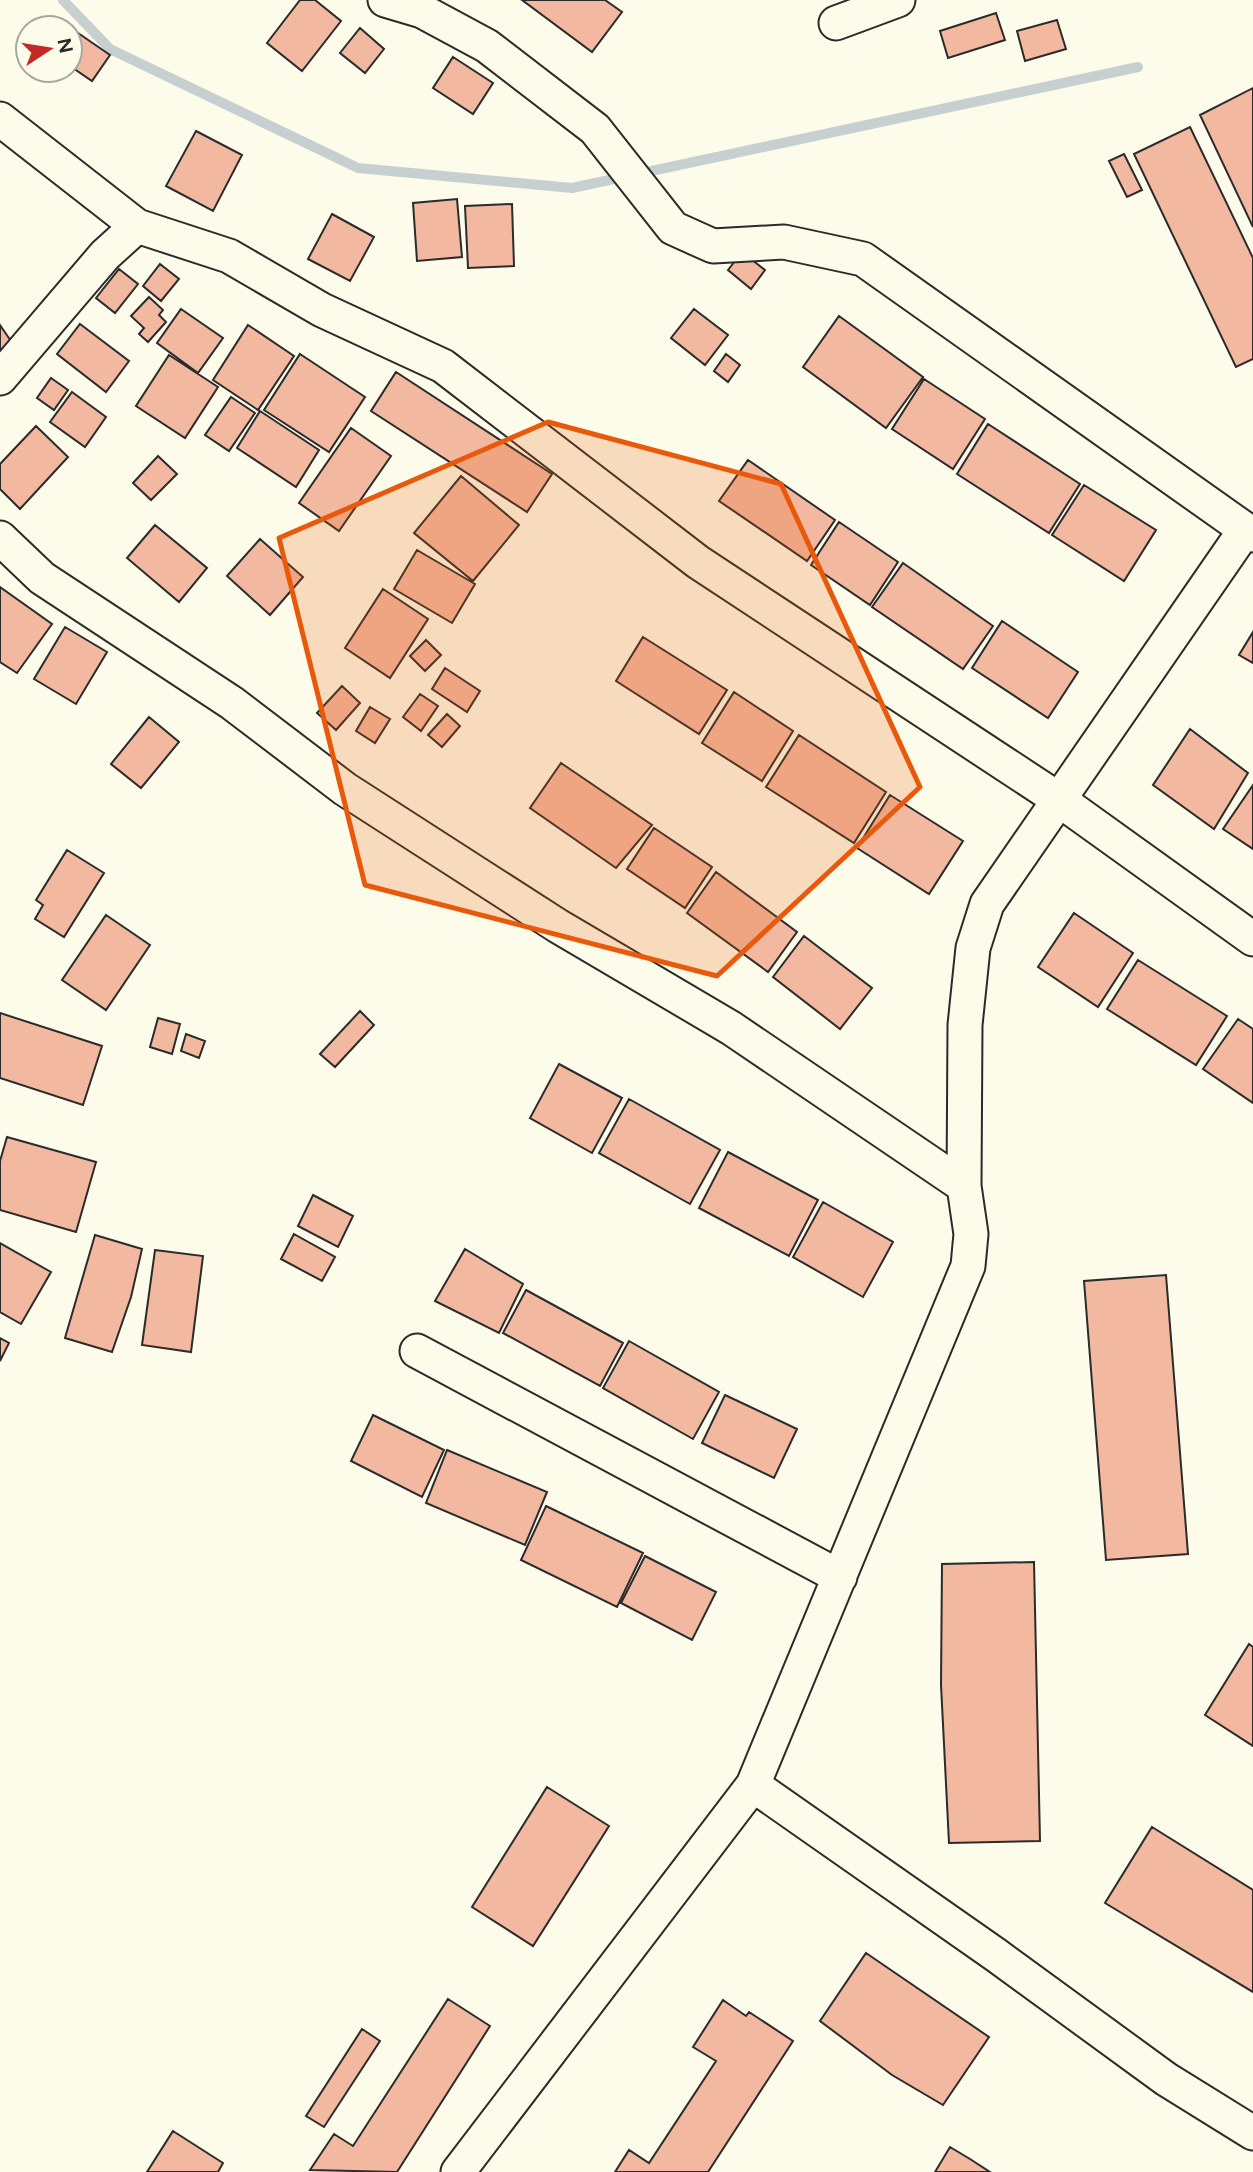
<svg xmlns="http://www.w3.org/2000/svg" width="1253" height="2172" viewBox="0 0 1253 2172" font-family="Figtree,sans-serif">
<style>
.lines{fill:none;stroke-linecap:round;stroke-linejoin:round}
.stream{stroke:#c7d0d0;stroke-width:10}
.building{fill:#f2b8a0;stroke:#2b2b2b;stroke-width:2}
.street-casing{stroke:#2b2b2b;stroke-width:37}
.street{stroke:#fdfbea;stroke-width:33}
.marked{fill:#e8590c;fill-opacity:0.2;stroke:#e8590c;stroke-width:5;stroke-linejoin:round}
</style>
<rect width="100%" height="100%" fill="#fdfbea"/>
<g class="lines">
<path class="stream" d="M63 0 110 49 358 168 572 188 1138 67"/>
</g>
<path class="building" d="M300 0H315L341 21 302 71 267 43Z
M522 0H605L622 12 592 52Z
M996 13 1005 40 948 58 940 31Z
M1057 20 1066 49 1025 61 1017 31Z
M360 28 384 49 365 73 340 53Z
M78 33 110 55 92 81 70 66V45Z
M453 57 493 83 473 114 433 88Z
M1253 88V227L1200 115Z
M1190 127 1253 258V359L1236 367 1134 154Z
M196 131 242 155 213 211 166 186Z
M1124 154 1142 190 1127 197 1109 161Z
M457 199 462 257 417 261 413 203Z
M512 204 514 266 468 268 465 206Z
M332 214 374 237 350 281 308 259Z
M742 252 765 270 751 289 728 270Z
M160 264 179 279 161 301 143 286Z
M119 269 138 284 115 313 96 298Z
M149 297 163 310 159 315 166 322 148 342 139 334 144 328 131 316Z
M181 309 223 338 198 373 157 343Z
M694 309 728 335 705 365 671 338Z
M839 316 923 377 886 428 803 367Z
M80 324 129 361 106 392 57 354Z
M0 325 15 347 0 358Z
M248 325 294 356 258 410 213 380Z
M300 354 365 397 329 452 264 410Z
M726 354 740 365 728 382 714 371Z
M169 355 218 387 185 438 136 406Z
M396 372 552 474 527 512 371 411Z
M51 378 68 390 54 410 37 398Z
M924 379 985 419 953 469 892 429Z
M72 392 106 417 85 447 50 422Z
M231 397 255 413 229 451 205 435Z
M260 411 319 450 296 487 237 448Z
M988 424 1080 484 1049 533 957 474Z
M36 426 68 457 20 509 0 489V464Z
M351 428 391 456 339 531 299 503Z
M158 456 177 474 151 500 133 483Z
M748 460 835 520 807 561 719 501Z
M461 476 519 525 473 581 414 533Z
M1084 485 1156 530 1124 581 1052 535Z
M839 522 898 562 870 605 811 565Z
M155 525 207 568 179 602 127 558Z
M260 539 303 577 270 615 227 576Z
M417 550 475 584 452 623 394 589Z
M903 563 993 626 963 669 872 607Z
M0 587 52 624 17 673 0 662Z
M383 589 428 619 390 678 345 648Z
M1002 621 1078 672 1048 718 972 668Z
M65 627 107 652 76 704 34 679Z
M1253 632V663L1239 655Z
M643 637 727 690 699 734 616 681Z
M426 640 441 655 425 671 410 656Z
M445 668 480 691 467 712 432 689Z
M342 686 360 703 336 730 317 713Z
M734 692 793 731 762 781 702 743Z
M420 694 438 706 421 731 403 717Z
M370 707 390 719 375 743 356 731Z
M447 714 460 726 442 747 428 735Z
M149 717 179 742 141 788 111 764Z
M1190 729 1248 773 1214 829 1153 785Z
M799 735 886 792 854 843 766 787Z
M561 763 652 825 616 868 530 808Z
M1253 785V849L1223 829Z
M890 795 963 841 929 894 857 848Z
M654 828 712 867 685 908 627 869Z
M67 850 104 873 64 937 35 919 43 905 36 900Z
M716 872 797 932 768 972 687 913Z
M1074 913 1133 953 1098 1007 1038 967Z
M106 915 150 945 106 1010 62 980Z
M804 936 872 988 840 1029 773 977Z
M1138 960 1227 1016 1196 1065 1107 1009Z
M360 1011 374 1025 335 1067 320 1054Z
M0 1013 102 1046 83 1105 0 1078Z
M158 1018 180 1024 172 1054 150 1047Z
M1238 1019 1253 1029V1103L1203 1069Z
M186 1034 205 1041 199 1058 181 1051Z
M559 1064 622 1098 592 1153 530 1118Z
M629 1099 720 1150 690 1204 599 1153Z
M7 1137 96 1162 76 1232 0 1210V1161Z
M728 1152 818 1200 789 1256 699 1208Z
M313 1195 353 1216 338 1247 298 1226Z
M823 1202 893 1242 863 1297 793 1257Z
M294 1234 335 1257 322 1281 281 1259Z
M95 1235 142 1249 131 1297 112 1352 65 1338Z
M0 1243 51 1272 21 1324 0 1312Z
M465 1249 523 1284 499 1333 435 1301Z
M155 1250 203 1256 191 1352 142 1345Z
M1166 1275 1188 1554 1106 1560 1084 1281Z
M526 1290 623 1343 600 1386 503 1333Z
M0 1338 9 1343 0 1361Z
M629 1341 719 1392 693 1439 603 1388Z
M725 1395 797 1429 774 1478 702 1443Z
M373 1415 444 1450 422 1497 351 1461Z
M447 1450 547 1492 525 1545 426 1503Z
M546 1506 643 1553 617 1607 521 1560Z
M645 1556 716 1592 692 1640 621 1603Z
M1034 1562 1040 1841 949 1843 941 1685 942 1564Z
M1249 1644 1253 1647V1746L1205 1715Z
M547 1787 609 1826 533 1946 472 1907Z
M1152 1827 1253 1890V1992L1105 1903Z
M866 1953 989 2037 943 2105 892 2075 820 2021Z
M448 1999 490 2026 397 2172 310 2170 334 2134 353 2146Z
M723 2000 746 2016 749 2012 793 2041 708 2172H615L629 2150 649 2163 716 2061 693 2047Z
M362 2029 380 2041 324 2127 306 2116Z
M173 2131 223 2163 218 2172H147Z
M950 2147 970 2159 990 2172H935Z"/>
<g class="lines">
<g class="street-casing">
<path id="street" d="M385 0 422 11 487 46 595 129 673 228 713 246 784 242 863 259 1253 535
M836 23 898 0
M0 119 137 226 229 256 322 310 443 366 698 562 1058 799 1253 939
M0 378 105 255 137 226
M0 538 42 578 232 703 345 789 558 926 731 1028 964 1186
M417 1351 840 1577
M753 1785 996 1955 1166 2079 1253 2133
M458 2172 753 1785 968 1266 971 1234 964 1186 965 1025 973 948 987 904 1245 530"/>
</g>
<use href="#street" class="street"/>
</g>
<path class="marked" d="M548 422 781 484 920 787 717 976 365 885 279 538Z"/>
<g transform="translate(49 49) rotate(78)"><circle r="33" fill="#fdfbea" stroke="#a9a89e" stroke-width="2"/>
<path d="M0-5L12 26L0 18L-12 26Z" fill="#c62828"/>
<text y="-10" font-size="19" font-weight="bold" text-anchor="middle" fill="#2b2b2b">N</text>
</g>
</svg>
